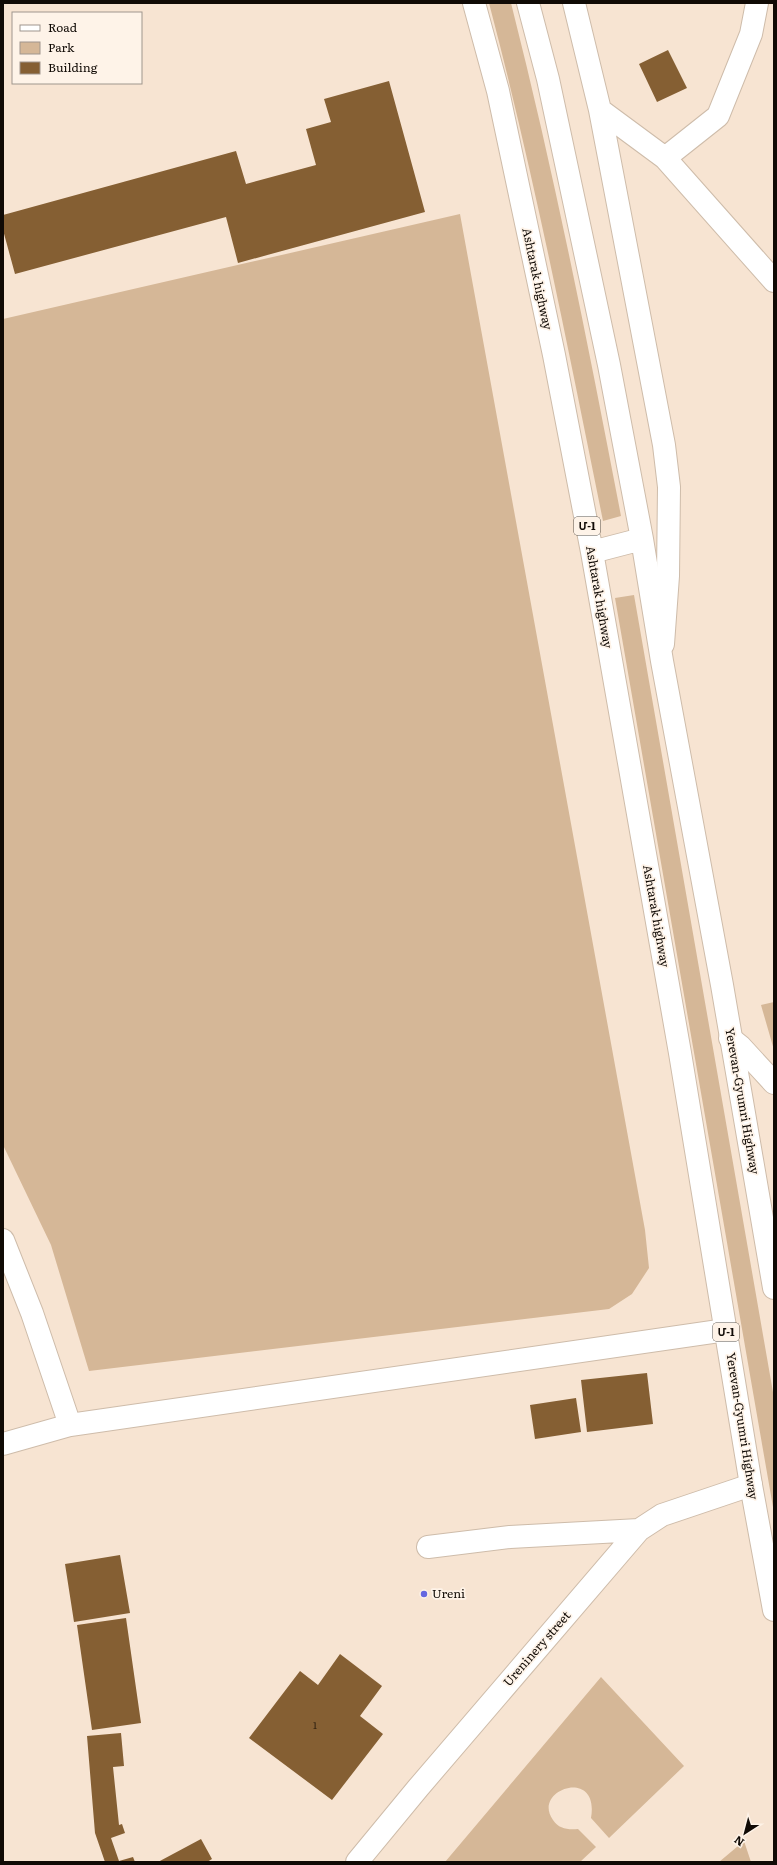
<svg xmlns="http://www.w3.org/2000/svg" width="777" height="1865" viewBox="0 0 777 1865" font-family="Literata,'Noto Sans Armenian',serif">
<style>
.green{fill:#d5b797}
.building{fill:#855f33}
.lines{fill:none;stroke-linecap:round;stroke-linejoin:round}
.minor-casing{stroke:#cebcaa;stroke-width:24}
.highway-casing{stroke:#cebcaa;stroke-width:24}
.minor{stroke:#fff;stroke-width:22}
.highway{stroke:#fff;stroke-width:22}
.poi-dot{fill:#6567e0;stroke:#fef3e8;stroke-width:1.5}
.labels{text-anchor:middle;stroke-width:3.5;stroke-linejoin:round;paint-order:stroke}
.number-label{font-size:10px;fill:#2d1f10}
.shield{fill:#fef3e8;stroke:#575049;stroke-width:1}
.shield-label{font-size:11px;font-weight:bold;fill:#100a05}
.street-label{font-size:12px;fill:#100a05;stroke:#fef3e8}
.poi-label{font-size:12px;fill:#100a05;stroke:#fef3e8;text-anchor:start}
</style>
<rect width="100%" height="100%" fill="#f7e4d2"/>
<path class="green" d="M489 3H511C554 172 588 344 621 516L603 521C568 348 534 174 489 3Z
M460 214 645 1230 649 1268 632 1294 609 1309 89 1371 51 1245 3 1145V319Z
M634 595 774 1398V1513L615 598Z
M774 1002V1050L761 1005Z
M601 1677 684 1766 609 1838 591 1818C600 1766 531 1790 553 1820 559 1829 568 1830 578 1829L596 1847 580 1862H445Z
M744 1841 751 1862H719Z"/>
<path class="building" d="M668 50 687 88 657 102 639 64Z
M389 81 425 212 238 263 226 217 15 274 3 230V215L236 151 246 184 316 165 306 129 331 122 324 99Z
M647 1373 653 1424 587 1432 581 1380Z
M576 1398 581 1432 535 1439 530 1405Z
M120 1555 130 1613 74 1622 65 1564Z
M126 1618 141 1723 92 1730 77 1625Z
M340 1654 382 1686 360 1716 383 1734 332 1800 249 1738 300 1671 318 1685Z
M121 1733 124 1766 113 1767 119 1825 122 1824 125 1833 111 1838 119 1861 133 1857 135 1862H105L95 1833 87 1736Z
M201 1839 212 1859 207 1862H158Z"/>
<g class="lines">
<g class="minor-casing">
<path id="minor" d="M574 3 600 110 664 445 669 487 668 576 663 644
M600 110 665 158 774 281
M665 158 718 116 751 34 757 3
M730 1038 740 1046 774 1083
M3 1240 32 1313 70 1425
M3 1444 70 1425 726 1330
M428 1547 510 1537 639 1530
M357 1862 418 1788 639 1530 662 1515 751 1485"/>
</g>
<g class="highway-casing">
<path id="highway" d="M474 3 498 91 554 355 592 552 680 1053 751 1485 774 1610
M528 3 548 79 609 365 642 539 662 661 722 985 774 1288
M592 552 642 539"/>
</g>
<use href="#minor" class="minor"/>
<use href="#highway" class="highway"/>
</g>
<circle class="poi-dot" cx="424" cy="1594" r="4"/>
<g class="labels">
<g class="number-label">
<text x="315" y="1729">1</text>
</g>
<g class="shield">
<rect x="574" y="517" width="26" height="18" rx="3"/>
<rect x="713" y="1323" width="26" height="18" rx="3"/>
</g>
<g class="shield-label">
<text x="587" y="530">Մ-1</text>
<text x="726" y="1336">Մ-1</text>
</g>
<g class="street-label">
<text transform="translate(537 279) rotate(78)" y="4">Ashtarak highway</text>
<text transform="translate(599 597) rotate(80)" y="4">Ashtarak highway</text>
<text transform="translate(656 916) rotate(80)" y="4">Ashtarak highway</text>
<text transform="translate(742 1101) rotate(80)" y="4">Yerevan-Gyumri Highway</text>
<text transform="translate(742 1426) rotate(81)" y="4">Yerevan-Gyumri Highway</text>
<text transform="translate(537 1649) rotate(-49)" y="4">Ureninery street</text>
</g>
<g class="poi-label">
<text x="432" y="1598">Ureni</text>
</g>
</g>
<rect width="777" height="1865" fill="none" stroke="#100a05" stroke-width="8"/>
<rect x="12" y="12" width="130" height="72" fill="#fef3e8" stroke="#9f968d"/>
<rect x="20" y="25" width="20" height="6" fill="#ffffff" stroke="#9f968d"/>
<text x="48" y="32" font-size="12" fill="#100a05">Road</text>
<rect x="20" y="42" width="20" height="12" fill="#d5b797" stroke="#9f968d"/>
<text x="48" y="52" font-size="12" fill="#100a05">Park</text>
<rect x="20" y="62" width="20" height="12" fill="#855f33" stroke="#9f968d"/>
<text x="48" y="72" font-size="12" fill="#100a05">Building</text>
<g transform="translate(745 1833) rotate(216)" stroke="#fef3e8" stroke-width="3" paint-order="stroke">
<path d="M0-3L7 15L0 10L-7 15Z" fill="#100a05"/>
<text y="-6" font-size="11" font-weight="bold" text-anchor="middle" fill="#100a05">N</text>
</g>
</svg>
